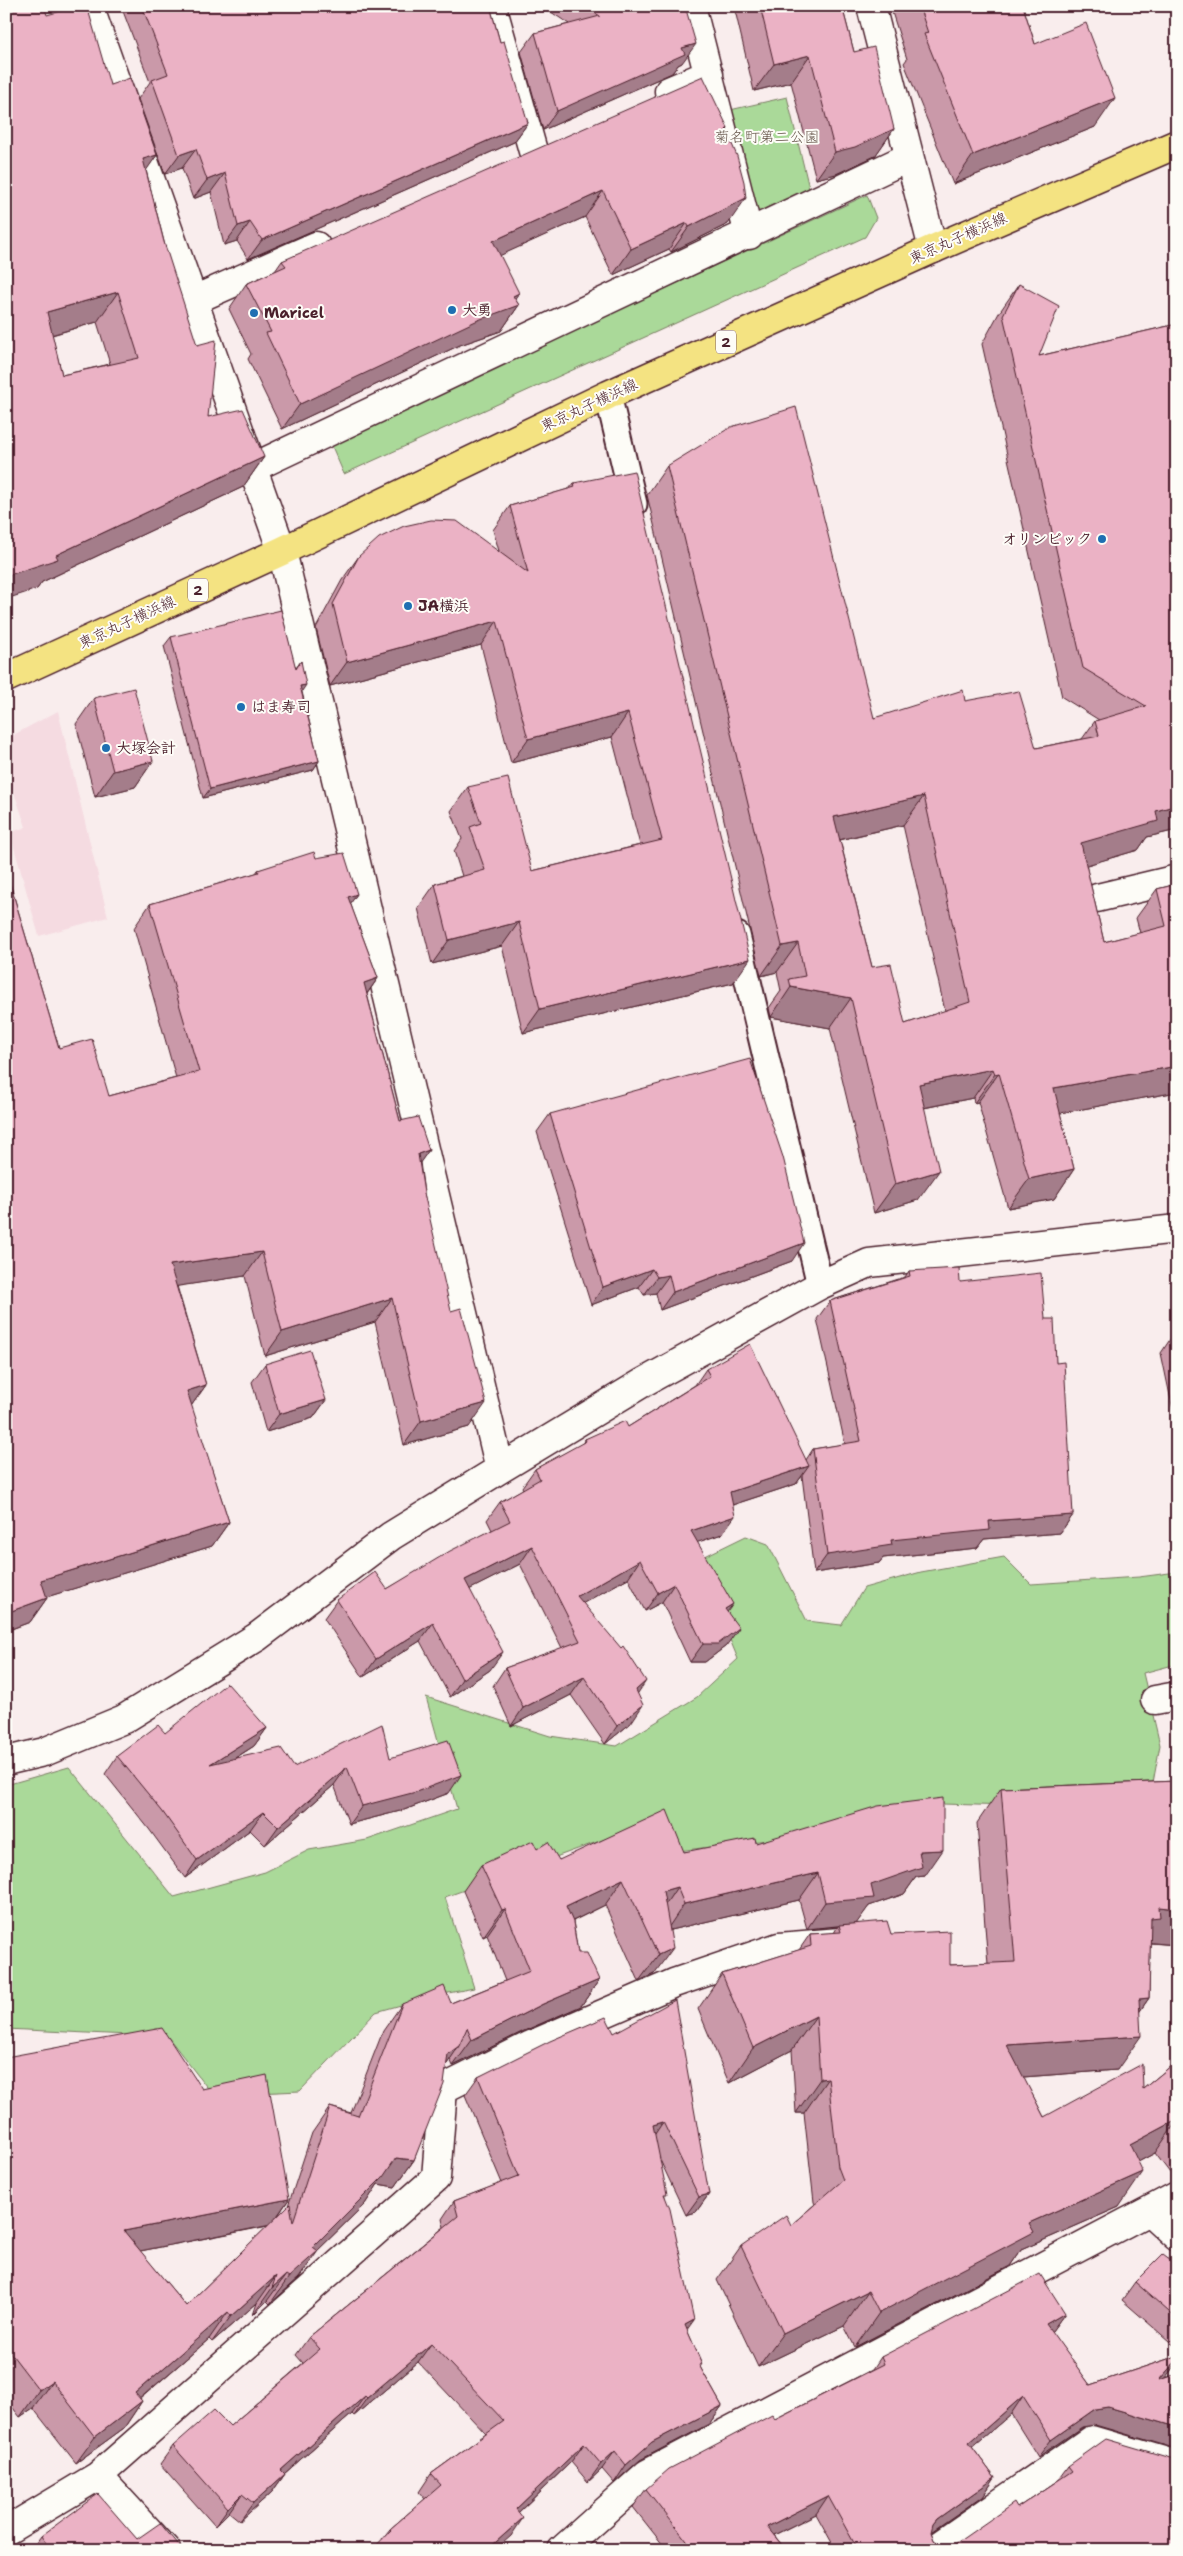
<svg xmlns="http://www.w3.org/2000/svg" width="1183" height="2556" viewBox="0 0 1183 2556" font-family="'Shantell Sans','Klee One',sans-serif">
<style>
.built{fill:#f5dbe1}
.green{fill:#aad999;stroke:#7a7c62}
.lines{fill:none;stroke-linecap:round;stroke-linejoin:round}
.pedestrian-casing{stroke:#4a1f2b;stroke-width:29}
.minor-casing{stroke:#4a1f2b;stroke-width:31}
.primary-casing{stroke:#4a1f2b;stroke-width:31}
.pedestrian{stroke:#fdfcf7;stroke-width:25}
.minor{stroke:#fdfcf7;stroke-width:28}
.primary{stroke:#f4e382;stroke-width:28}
.wall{fill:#ca99a9;stroke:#4a1f2b;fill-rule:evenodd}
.shaded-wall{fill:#a47d8a;stroke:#4a1f2b}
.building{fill:#ebb2c5;stroke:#4a1f2b;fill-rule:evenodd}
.poi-dot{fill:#1f6fb2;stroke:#fdfcf7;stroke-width:2}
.labels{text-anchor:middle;stroke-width:4;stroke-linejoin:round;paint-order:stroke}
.shield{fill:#fdfcf7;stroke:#806168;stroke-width:1}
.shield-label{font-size:14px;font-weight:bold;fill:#4a1f2b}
.park-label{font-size:15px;fill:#67574c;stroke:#fdfcf7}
.street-label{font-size:15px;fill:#4a1f2b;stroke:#fdfcf7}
.poi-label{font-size:15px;font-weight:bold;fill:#4a1f2b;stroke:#fdfcf7;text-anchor:start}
</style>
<rect width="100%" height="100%" fill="#f9eded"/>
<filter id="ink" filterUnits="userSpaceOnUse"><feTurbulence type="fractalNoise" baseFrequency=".02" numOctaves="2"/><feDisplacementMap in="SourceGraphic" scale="10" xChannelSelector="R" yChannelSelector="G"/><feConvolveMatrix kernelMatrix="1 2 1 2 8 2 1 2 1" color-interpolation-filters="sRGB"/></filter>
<g filter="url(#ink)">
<path class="built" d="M58 711 108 917 39 936 10 833 26 827 6 769V739Z"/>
<path class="green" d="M787 97 809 188 758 218 730 110Z
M867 195 876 218 865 237 344 474 331 444Z
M746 1536 768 1544 807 1621 841 1625 864 1588 921 1572 1004 1557 1031 1584 1139 1577 1177 1572V1664L1143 1673 1160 1745 1148 1810 942 1804 783 1838 678 1851 633 1829 445 1897 474 1988 433 1996 376 2012 300 2091 213 2095 168 2037 6 2029V1904L11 1902 6 1882V1785L69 1767 174 1897 265 1872 309 1850 367 1840 457 1809 426 1697 550 1736 617 1746 697 1697 738 1659 697 1560Z"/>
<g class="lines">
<g class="pedestrian-casing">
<path id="pedestrian" d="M608 395 634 504
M737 935 820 1285"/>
</g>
<g class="minor-casing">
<path id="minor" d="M89 6 282 551 500 1469
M492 6 533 151
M691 6 749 235
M871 6 933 249
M669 91 709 74
M194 300 316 246
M252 468 909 157
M1097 898 1177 879
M1155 1700 1177 1696
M6 1761 44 1752 124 1719 257 1637 391 1536 500 1469 644 1382 820 1285 869 1263 1177 1229
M1149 2211 1177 2237
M98 2476 166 2550
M6 2531 98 2476 436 2178 443 2089 531 2045 674 1983 779 1947 840 1942
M934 2549 1091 2440 1177 2465
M562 2550 647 2474 1177 2196"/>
</g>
<g class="primary-casing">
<path id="primary" d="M6 678 282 551 608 395 933 249 1177 144"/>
</g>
<use href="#pedestrian" class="pedestrian"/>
<use href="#minor" class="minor"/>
<use href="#primary" class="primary"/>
</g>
<path class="wall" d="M121 6H490L500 42 528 123 514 142 248 259 237 241 224 245 211 192 193 199 182 168 165 174 138 99 150 82Z
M542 6H685L682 63 678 65 672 73 543 130 521 52 535 33 569 24Z
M734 6H842L854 52 894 129 875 156 836 174 816 179 791 82 754 91Z
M890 6H1023L1035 44 1095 127 953 184 904 63 907 59Z
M47 15 110 85 157 155 146 170 208 417 264 457 243 487 42 582 37 589ZM97 322 110 364 62 375 52 335Z
M728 128 727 131 728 224 671 252 669 249 613 275 585 217 500 255 515 299 519 305 501 331 460 345 282 429 248 359 251 354 229 309 246 284 275 271 282 261Z
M1019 284 1039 356 1177 324V830L1147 837 1138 850 1086 865 1104 942 1140 933 1136 918 1157 889 1177 884V1092L1060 1113 1074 1169 1054 1199 1008 1208 978 1102 974 1103 973 1098 924 1108 918 1200 874 1213 830 1028 771 1017 769 1008 781 991 777 972 761 976 647 495 667 466 874 718 965 701 1036 748 1082 739 1095 721 1099 720 1062 697 982 344 999 313ZM903 825 945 1011 905 1024 872 967 840 840Z
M574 483 733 983 523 1033 502 946 432 964 418 908 435 884 462 876 454 851 462 839 451 811 468 787 532 871 640 845 612 737 511 763 481 645 330 686 316 628 342 580 359 556 499 551 493 530 510 506 569 489Z
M171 637 296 668 301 661 302 692 319 761 313 770 203 798 164 646Z
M94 698 153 761 135 787 95 797 76 724Z
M316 858 357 894 350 903 378 978 367 994 400 1121 429 1150 420 1162 424 1193 469 1427 404 1445 375 1322 265 1356 245 1276 177 1286 206 1385 191 1406 229 1522 212 1546 46 1597 47 1598 30 1622 6 1631V870L59 1048 109 1096 176 1078 134 928 150 904 256 873 258 870Z
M550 1114 792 1261 660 1310 656 1293 644 1295 639 1287 591 1305 537 1132Z
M909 1271 960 1282 1045 1319 1056 1363 1073 1515 1060 1533 984 1539 977 1548 883 1558 879 1563 814 1573 802 1476 796 1484 732 1505 722 1534 697 1542 727 1612 726 1646 705 1662H690L662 1602 645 1611 628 1578 583 1603 637 1694 631 1723 605 1744 571 1695 511 1726 493 1686 505 1668 562 1648 520 1564 470 1589 490 1670 450 1697 420 1641 363 1677 324 1618 337 1600 387 1589 492 1530 487 1520 500 1502 523 1489 522 1487 535 1469 582 1444 585 1439 628 1427 695 1385 706 1369 806 1460 813 1449 845 1444 817 1319 830 1301 905 1277Z
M1173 1335H1177V1429L1161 1353Z
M265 1364 326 1400 313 1418 266 1432 252 1382Z
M267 1728 254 1746 234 1759 294 1767 390 1758 449 1793 404 1810 349 1824 334 1785 265 1845 250 1830 185 1878 149 1829 105 1774 117 1756 165 1733Z
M1177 1781V1945L1150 1943 1149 1998 1140 2011 1117 2070 1023 2077 1044 2117 1143 2089 1177 2061V2167L1170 2173 1155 2153 1138 2162 1119 2207 1021 2250 1010 2266 855 2347 844 2326 758 2367 717 2280 741 2246 791 2225 815 2204 814 2202 804 2113H796L792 2050 729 2083 698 2009 722 1974 799 1950 810 1934 834 1933 838 1926 807 1929 799 1900 670 1930 654 1974 639 1981 605 1905 573 1921 578 1953 599 1980 581 2006 524 2031 453 2066 450 2059 447 2064 414 2160 395 2187 378 2184 365 2204 317 2251 299 2278 270 2304 267 2301 253 2315 257 2303 212 2342 209 2339 140 2399 142 2401 124 2428 76 2463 33 2408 20 2417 6 2399V2057L202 2089 289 2199 275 2220 288 2206 312 2133 330 2107 351 2113 383 2031 402 2004 451 2003 505 1981 487 1935 483 1937 463 1891 481 1865 537 1849 559 1860 684 1852 756 1843 925 1876 916 1877 904 1894 869 1906 856 1923 891 1934 950 1965 988 1964 977 1823 1001 1788ZM268 2226 186 2306 140 2251 243 2231Z
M614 2033 709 2194 696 2212 686 2215 660 2160 665 2197 687 2330 702 2364 700 2367 722 2406 709 2424 640 2460 614 2483 602 2469 588 2482 571 2462 518 2513 511 2536 382 2539 390 2529 425 2499 419 2492 431 2474 486 2434 418 2362 354 2416 352 2414 284 2474H285L272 2492 240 2521 229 2512 215 2526 160 2464 173 2446 230 2426 303 2363 296 2355 309 2337 444 2227 442 2219 454 2201 502 2183 465 2095 478 2077Z
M1177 2262V2348L1122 2300 1135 2282Z
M1065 2313 1051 2332 1090 2385 1177 2356V2362L1165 2378 1095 2425 1082 2427 1038 2457 1011 2414 972 2447 995 2478 983 2496 931 2532 934 2540 940 2545 947 2547 955 2544 1017 2508 1057 2481 1068 2466 1177 2550H836L816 2514 774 2535 786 2550H667L633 2507 646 2489 775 2419 873 2369 881 2357Z
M41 2536 137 2539 182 2550H31Z"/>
<path class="shaded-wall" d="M696 44 682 63 678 65 672 73 543 130 557 111 682 48Z
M810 55 791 82 754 91 774 64Z
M1115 98 1095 127 953 184 973 155Z
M528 123 514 142 248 259 262 240Z
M894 129 875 156 836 174 816 179 835 152Z
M196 149 182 168 165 174 179 155Z
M157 155 136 185 143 159Z
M225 173 211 192 193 199 207 180Z
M603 191 585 217 475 267 493 241Z
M746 198 728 224 671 252 689 227Z
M250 222 237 241 224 245 238 226Z
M687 223 669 249 613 275 631 249Z
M118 292 97 322 26 342 47 312Z
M519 293 507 309 519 305 501 331 460 345 282 429 300 404Z
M264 457 243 487 42 582 37 589 6 599V576L56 555Z
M497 621 481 645 330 686 347 662Z
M306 685 300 694V686Z
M628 713 612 737 511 763 528 739Z
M153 761 135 787 95 797 113 771Z
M319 761 313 770 203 798 210 789Z
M924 796 903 825 813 846 834 817Z
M1177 805V830L1147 837 1138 850 1060 873 1081 843 1156 811Z
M357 894 340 919 348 897Z
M519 922 502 946 432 964 449 940Z
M798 943 777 972 761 976 782 946Z
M750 959 733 983 523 1033 540 1009Z
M378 978 361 1002 364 983Z
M791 987 851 998 830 1028 771 1017Z
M1177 1066V1092L1033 1118 1054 1088Z
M993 1069 973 1098 898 1113 919 1084Z
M999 1073 978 1102 974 1103 995 1074Z
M429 1150 412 1174 418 1154Z
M1074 1169 1054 1199 1008 1208 1029 1179Z
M939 1171 918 1200 874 1213 895 1184Z
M804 1243 792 1261 660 1310 673 1292Z
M262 1252 245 1276 153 1290 170 1265Z
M652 1269 639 1287 591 1305 603 1287Z
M669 1275 656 1293 644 1295 657 1277Z
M392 1298 375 1322 265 1356 282 1332Z
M206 1385 189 1409 187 1391Z
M326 1400 313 1418 266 1432 279 1414Z
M486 1403 469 1427 404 1445 421 1421Z
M809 1466 796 1484 717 1510 730 1492Z
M1073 1515 1060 1533 984 1539 977 1548 883 1558 879 1563 814 1573 827 1555 891 1540 989 1521Z
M735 1516 722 1534 678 1549 691 1531Z
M229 1522 212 1546 24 1604 41 1580Z
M532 1546 520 1564 453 1598 465 1580Z
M640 1560 628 1578 566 1613 577 1596Z
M674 1584 662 1602 645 1611 658 1593Z
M47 1598 30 1622 6 1631V1613Z
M733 1604 720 1622 725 1609Z
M433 1623 420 1641 363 1677 376 1659Z
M739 1628 726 1646 705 1662H690L703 1644Z
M503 1652 490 1670 450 1697 462 1679Z
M584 1677 571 1695 511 1726 523 1708Z
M646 1681 634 1699 636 1690Z
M643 1705 631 1723 605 1744 617 1726Z
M267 1728 254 1746 197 1782 210 1764Z
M347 1767 334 1785 265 1845 278 1827Z
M461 1775 449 1793 404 1810 349 1824 362 1806Z
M263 1812 250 1830 185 1878 197 1860Z
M943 1850 925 1876 916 1877 904 1894 869 1906 856 1924 807 1929 825 1902 871 1885 919 1851Z
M818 1873 799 1900 666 1931 684 1904Z
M623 1879 605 1905 548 1933 566 1906Z
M677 1887 659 1914 663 1891Z
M1159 1907 1177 1909V1945L1142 1942 1151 1918Z
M505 1909 487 1935 483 1937 502 1910Z
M673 1948 654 1974 639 1981 658 1955Z
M599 1980 581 2006 524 2031 453 2066 472 2040 543 2004Z
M1149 1998 1125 2032 1139 1999Z
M816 2016 792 2050 729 2083 753 2048Z
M1141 2036 1117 2070 983 2080 1007 2045Z
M459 2046 441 2073 448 2054Z
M828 2078 804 2113H796L820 2079Z
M1177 2120V2121L1155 2153 1106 2179 1130 2145Z
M663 2122 651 2140 653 2125Z
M396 2158 414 2160 395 2187 378 2184 365 2204 312 2256 318 2251 299 2278 270 2304 289 2277 313 2247Z
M1177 2163V2167L1170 2173Z
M1143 2172 1119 2207 1021 2250 1010 2266 855 2347 879 2313 1029 2223Z
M709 2194 696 2212 686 2215 699 2197Z
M289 2199 271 2225 105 2258 124 2231Z
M286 2275 267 2301 253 2315 272 2288Z
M276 2276 257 2303 212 2342 231 2316Z
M868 2291 844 2326 758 2367 783 2333Z
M228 2312 209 2339 116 2419 135 2393Z
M1065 2313 1052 2331 1033 2342 1046 2324Z
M694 2320 681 2338 685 2325Z
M431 2344 418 2362 354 2416 367 2398Z
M1177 2360V2362L1170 2372 1147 2398 1159 2380Z
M52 2381 33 2408 20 2417 39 2390Z
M365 2396 352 2414 268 2488 281 2470Z
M1023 2396 1011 2414 956 2461 969 2443Z
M142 2401 124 2428 76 2463 95 2437Z
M722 2406 709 2424 640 2460 614 2483 626 2465 652 2442Z
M1108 2407 1177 2427V2449L1095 2425 1082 2427 1038 2457 1051 2440 1095 2409Z
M584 2444 571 2462 503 2527 516 2509Z
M615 2451 602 2469 588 2482 601 2464Z
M285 2474 272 2492 240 2521 253 2503Z
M995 2478 983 2496 925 2536 933 2524 937 2519Z
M242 2494 229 2512 215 2526 228 2508Z
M828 2496 816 2514 754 2545 767 2527Z
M523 2518 511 2536 495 2550H487Z"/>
<path class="building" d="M6 6H44L47 15 78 6H87L110 85 130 78 157 155 143 159 164 242 197 345 216 340 208 417 243 409 264 457 56 555 58 559 6 576ZM118 292 139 358 62 375 47 312Z
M142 6H490L500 42 504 41 528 123 262 240 250 222 238 226 225 173 207 180 196 149 179 155 152 80 168 74Z
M585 6H685L696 44 682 48 685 54 557 111 535 33 600 16Z
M760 6H842L854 52 874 47 894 129 855 147 835 152 810 55 774 64Z
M919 6H1023L1035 44 1086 23 1115 98 973 155 924 34 928 33Z
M703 76 728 128 726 130 737 156 744 182 746 198 689 227 687 223 631 249 603 191 493 241 519 293 513 296 519 305 478 320 300 404 266 333 271 332 246 284 286 266 282 261Z
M1019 284 1059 306 1039 356 1177 324V805L1156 811 1158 821 1081 843 1104 942 1166 926 1157 889 1177 884V1066L1054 1088 1074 1169 1029 1179 999 1073 995 1074 993 1069 919 1084 939 1171 895 1184 851 998 791 987 789 979 805 976 798 943 782 946 667 466 731 427 796 407 874 718 963 690 965 701 1019 691 1036 748 1099 736 1095 721 1146 706 1083 668 1003 315ZM924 796 970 1002 905 1024 891 964 872 967 834 817Z
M634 471 750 959 540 1009 519 922 449 940 435 884 485 870 470 827 481 823 468 787 508 778 532 871 662 840 628 713 528 739 497 621 347 662 333 604 359 556 379 538 404 526 431 520 457 521 528 573 510 506 575 487 574 483Z
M281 610 296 669 301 661 306 685 300 686 319 761 210 789 171 637Z
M134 688 153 761 113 771 94 698Z
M314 852 316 858 344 853 357 894 348 897 378 978 364 983 400 1121 418 1117 429 1150 418 1154 424 1193 451 1311 461 1308 486 1403 421 1421 392 1298 282 1332 262 1252 170 1265 206 1385 187 1391 229 1522 41 1580 47 1598 6 1613V870L59 1048 92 1039 109 1096 199 1072 150 904 259 872 258 870Z
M750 1059 783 1157 804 1243 673 1292 669 1275 657 1277 652 1269 603 1287 550 1114Z
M959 1268 960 1282 1041 1273 1045 1319H1054L1056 1363 1064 1362 1073 1515 989 1521 990 1530 891 1540 892 1545 827 1555 813 1449 861 1441 830 1301 910 1276 909 1271Z
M1173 1335H1177V1351Z
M750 1344 809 1466 730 1492 735 1516 691 1531 733 1604 725 1609 739 1628 718 1644H703L674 1584 658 1593 640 1560 577 1596 621 1648 623 1646 646 1681 636 1690 643 1705 617 1726 584 1677 523 1708 505 1668 580 1641 532 1546 465 1580 503 1652 462 1679 433 1623 376 1659 337 1600 375 1572 387 1589 450 1551 510 1521 500 1502 540 1479 535 1469 586 1441 585 1439 625 1421 628 1427 710 1376 706 1369Z
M310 1350 326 1400 279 1414 265 1364Z
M227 1683 267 1728 210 1764 281 1748 294 1767 382 1724 390 1758 448 1740 461 1775 416 1792 362 1806 347 1767 278 1827 263 1812 197 1860 162 1811 117 1756 158 1725 165 1733Z
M1177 1781V1909L1159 1907 1160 1917 1151 1918 1149 1998 1139 1999 1141 2036 1007 2045 1044 2117 1142 2064 1143 2089 1177 2061V2120L1130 2145 1143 2172 1029 2223 1034 2232 879 2313 868 2291 783 2333 741 2246 786 2215 791 2225 843 2180 838 2167 828 2078 820 2079 816 2016 753 2048 722 1974 811 1946 810 1934 841 1932 839 1925 887 1921 891 1934 950 1931V1965L1015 1962 1001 1788Z
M943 1798V1850L919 1851 922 1867 871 1885 874 1898 825 1902 818 1873 684 1904 677 1887 663 1891 673 1948 658 1955 623 1879 566 1906 573 1922 578 1953H587L599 1980 543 2004 472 2040 467 2028 459 2046 448 2054 444 2084 414 2160 396 2158 383 2177 313 2247 318 2251 289 2277 286 2275 272 2288 276 2276 231 2316 228 2312 135 2393 142 2401 95 2437 52 2381 39 2390 6 2347V2057L162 2028 202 2089 267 2075 289 2199 124 2231 186 2306 290 2204 293 2222 330 2107 358 2116 402 2004 444 1986 451 2003 530 1971 505 1909 502 1910 481 1865 533 1841 537 1849 548 1842 559 1860 667 1810 684 1852 755 1838 756 1843 878 1806Z
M675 2000 709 2194 699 2197 663 2122 653 2125 667 2194H664L670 2209 694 2320 685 2325 702 2364 699 2365 722 2406 652 2442 626 2465 615 2451 601 2464 584 2444 516 2509 523 2518 487 2550H372L391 2530 390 2529 441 2485 431 2474 504 2421 431 2344 367 2398 365 2396 281 2470 285 2474 253 2503 242 2494 228 2508 173 2446 214 2410 230 2426 320 2349 309 2337 458 2216 454 2201 519 2176 478 2077 550 2041 606 2017 614 2033Z
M1163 2254 1175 2263 1177 2262V2319L1135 2282Z
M1040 2274 1065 2313 1046 2324 1090 2385 1177 2356V2360L1159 2380 1177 2374V2427L1108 2407 1095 2409 1051 2440 1023 2396 969 2443 995 2478 937 2519 933 2524 931 2532 934 2540 940 2545 947 2547 955 2544 1014 2503 1017 2508 1072 2471 1068 2466 1106 2439 1177 2460V2550H858L828 2496 767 2527 786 2550H694L646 2489 669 2469 772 2415 775 2419 884 2364 881 2357Z
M98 2494 137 2539 160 2523 182 2550H43L48 2546 41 2536Z"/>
</g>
<g class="poi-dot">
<circle cx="452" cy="310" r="5"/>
<circle cx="254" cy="313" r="5"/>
<circle cx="1102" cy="539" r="5"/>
<circle cx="408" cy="606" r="5"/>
<circle cx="241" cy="707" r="5"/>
<circle cx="106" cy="748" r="5"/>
</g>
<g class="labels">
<g class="shield">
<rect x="716" y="330.5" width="20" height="23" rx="4"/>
<rect x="188" y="578.5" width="20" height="23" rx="4"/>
</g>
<g class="shield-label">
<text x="726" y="347">2</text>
<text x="198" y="595">2</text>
</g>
<g class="park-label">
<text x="767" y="142">菊名町第二公園</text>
</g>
<g class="street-label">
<text transform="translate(958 238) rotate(-24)" y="5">東京丸子横浜線</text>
<text transform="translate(589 405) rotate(-25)" y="5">東京丸子横浜線</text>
<text transform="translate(127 622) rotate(-25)" y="5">東京丸子横浜線</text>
</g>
<g class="poi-label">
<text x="462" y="315">大勇</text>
<text x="264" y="318">Maricel</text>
<text x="1092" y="544" text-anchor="end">オリンピック</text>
<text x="418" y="611">JA横浜</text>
<text x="251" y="712">はま寿司</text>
<text x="116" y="753">大塚会計</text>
</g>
</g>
<rect width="1183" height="2556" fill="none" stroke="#fdfcf7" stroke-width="25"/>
<rect x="12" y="12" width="1158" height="2531" fill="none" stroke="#4a1f2b" stroke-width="2" filter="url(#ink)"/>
</svg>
